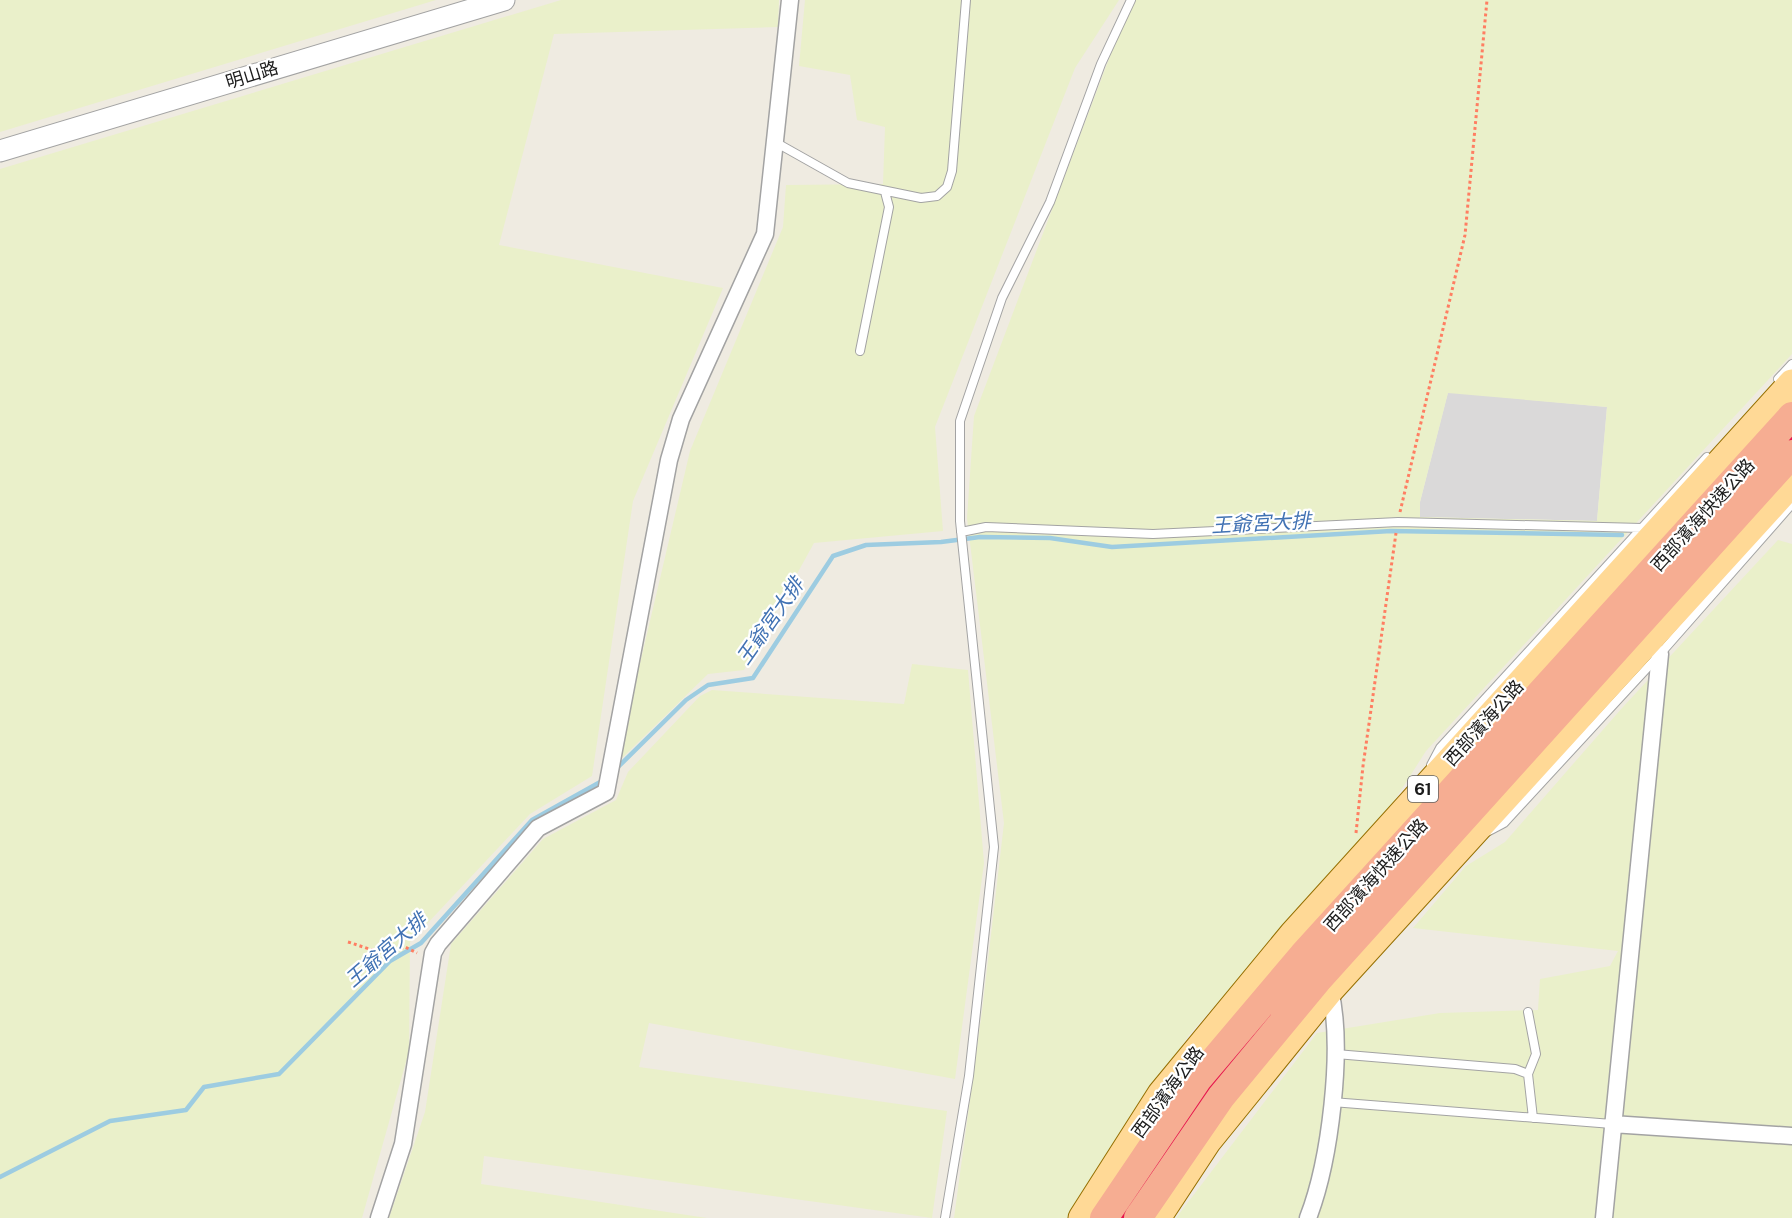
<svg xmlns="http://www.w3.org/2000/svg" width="1792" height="1218" viewBox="0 0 1792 1218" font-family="'Public Sans','Noto Sans TC',sans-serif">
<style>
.residential{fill:#dad9d9}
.farmland{fill:#eaf0ca;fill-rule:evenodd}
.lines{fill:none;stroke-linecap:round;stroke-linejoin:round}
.stream{stroke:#9dcce1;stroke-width:4.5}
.service-casing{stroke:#a3a3a3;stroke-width:10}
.minor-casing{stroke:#a3a3a3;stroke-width:19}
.tertiary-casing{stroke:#a3a3a3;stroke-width:23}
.primary-casing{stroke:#956f00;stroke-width:29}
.trunk-casing{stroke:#e6154d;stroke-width:31}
.path{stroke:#ff7e62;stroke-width:3;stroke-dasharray:3 3;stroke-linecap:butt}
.service{stroke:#fff;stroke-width:8}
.minor{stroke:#fff;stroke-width:16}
.tertiary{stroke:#fff;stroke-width:21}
.primary{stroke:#ffd996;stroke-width:27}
.trunk{stroke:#f6ad92;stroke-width:28}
.labels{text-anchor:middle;stroke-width:4.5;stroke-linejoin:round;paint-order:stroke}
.shield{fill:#fff;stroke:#606060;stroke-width:1.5}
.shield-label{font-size:16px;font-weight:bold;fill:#1c1c1c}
.street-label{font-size:18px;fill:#1c1c1c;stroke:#fff}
.water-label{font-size:20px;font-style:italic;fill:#4172b3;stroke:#fff}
</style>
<rect width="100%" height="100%" fill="#efebe1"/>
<path class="residential" d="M1448 392 1607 407 1597 521 1420 517V502Z"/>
<path class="farmland" d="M0 0H436L0 132Z
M561 0H779L778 27 554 34 499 245 723 288 633 501 592 776 530 814 410 942 409 1051 362 1218H0V169Z
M805 0H1119L1075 68 935 427 943 531 814 543 744 670 708 674 621 759 638 672 690 451 783 227 786 185 883 184 885 127 857 120 850 75 799 66Z
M1135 0H1792V354L1426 751 1389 809 1189 1035 1070 1218H954L983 1003 1004 823 967 518 974 416 1127 11ZM1448 393 1607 407 1597 521 1420 517V502Z
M1778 540 1792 544V1218H1176L1317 1033 1440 1013 1538 1010 1540 979 1610 966 1618 951 1413 928 1466 866 1505 842 1622 708Z
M912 664 968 670 984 863 955 1079 649 1023 639 1067 947 1111 932 1218 484 1156 481 1184 707 1218H389L425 1112 451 944 543 839 616 800 628 772 700 696 712 690 904 704Z"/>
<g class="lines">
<path class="stream" d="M615 770 686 700 708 685 753 678 833 556 866 545 941 542 980 537 1050 538 1112 547 1391 531 1622 535
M0 1177 110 1121 186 1110 204 1087 279 1074 390 961 421 943 532 820 602 781"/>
<g class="service-casing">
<path id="service" d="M775 142 848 183 921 198 937 196 947 187 952 171 966 0
M860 351 889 207 885 192
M1778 379 1792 364
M961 532 986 527 1153 534 1398 522 1642 528
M1431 765 1440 748 1707 457
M1487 832 1504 823 1660 654 1792 504
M1336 1054 1515 1069 1528 1074 1536 1054 1528 1012
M1528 1074 1533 1118
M1332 1102 1612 1124
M945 1218 969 1076 994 847 960 521V421L1002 298 1050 202 1101 64 1131 0"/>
</g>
<g class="minor-casing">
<path id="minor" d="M1612 1124 1792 1136
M379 1218 403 1144 433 953 438 944 538 828 606 792 669 460 681 419 765 234 790 0
M1308 1218C1330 1161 1344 1049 1330 990
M1604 1218 1660 654"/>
</g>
<g class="tertiary-casing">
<path id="tertiary" d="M0 151 504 0"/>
</g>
<g class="primary-casing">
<path id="primary" d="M1082 1218 1161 1094 1293 934 1792 383
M1157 1218 1207 1142 1330 990 1792 483"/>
</g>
<g class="trunk-casing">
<path id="trunk" d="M1104 1218 1198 1079 1303 955 1792 416
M1138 1218 1221 1097 1317 981 1792 454"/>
</g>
<path class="path" d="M1400 512 1465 235 1487 0
M1356 833 1363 766 1396 533
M348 942C371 949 383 957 405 947L417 953"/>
<use href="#service" class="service"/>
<use href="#minor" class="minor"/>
<use href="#tertiary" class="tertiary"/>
<use href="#primary" class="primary"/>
<use href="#trunk" class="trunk"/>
</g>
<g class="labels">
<rect class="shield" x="1408" y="776" width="30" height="26" rx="4.5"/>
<g class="shield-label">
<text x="1423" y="795">61</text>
</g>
<g class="street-label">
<text transform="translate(252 75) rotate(-17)" y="6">明山路</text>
<text transform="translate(1703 515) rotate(-48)" y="6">西部濱海快速公路</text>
<text transform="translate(1484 723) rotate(-48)" y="6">西部濱海公路</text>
<text transform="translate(1376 875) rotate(-48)" y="6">西部濱海快速公路</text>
<text transform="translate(1168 1092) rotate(-54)" y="6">西部濱海公路</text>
</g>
<g class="water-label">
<text transform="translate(1261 523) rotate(-3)" y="7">王爺宮大排</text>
<text transform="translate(770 621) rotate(-55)" y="7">王爺宮大排</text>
<text transform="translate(386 950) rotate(-41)" y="7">王爺宮大排</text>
</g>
</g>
</svg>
